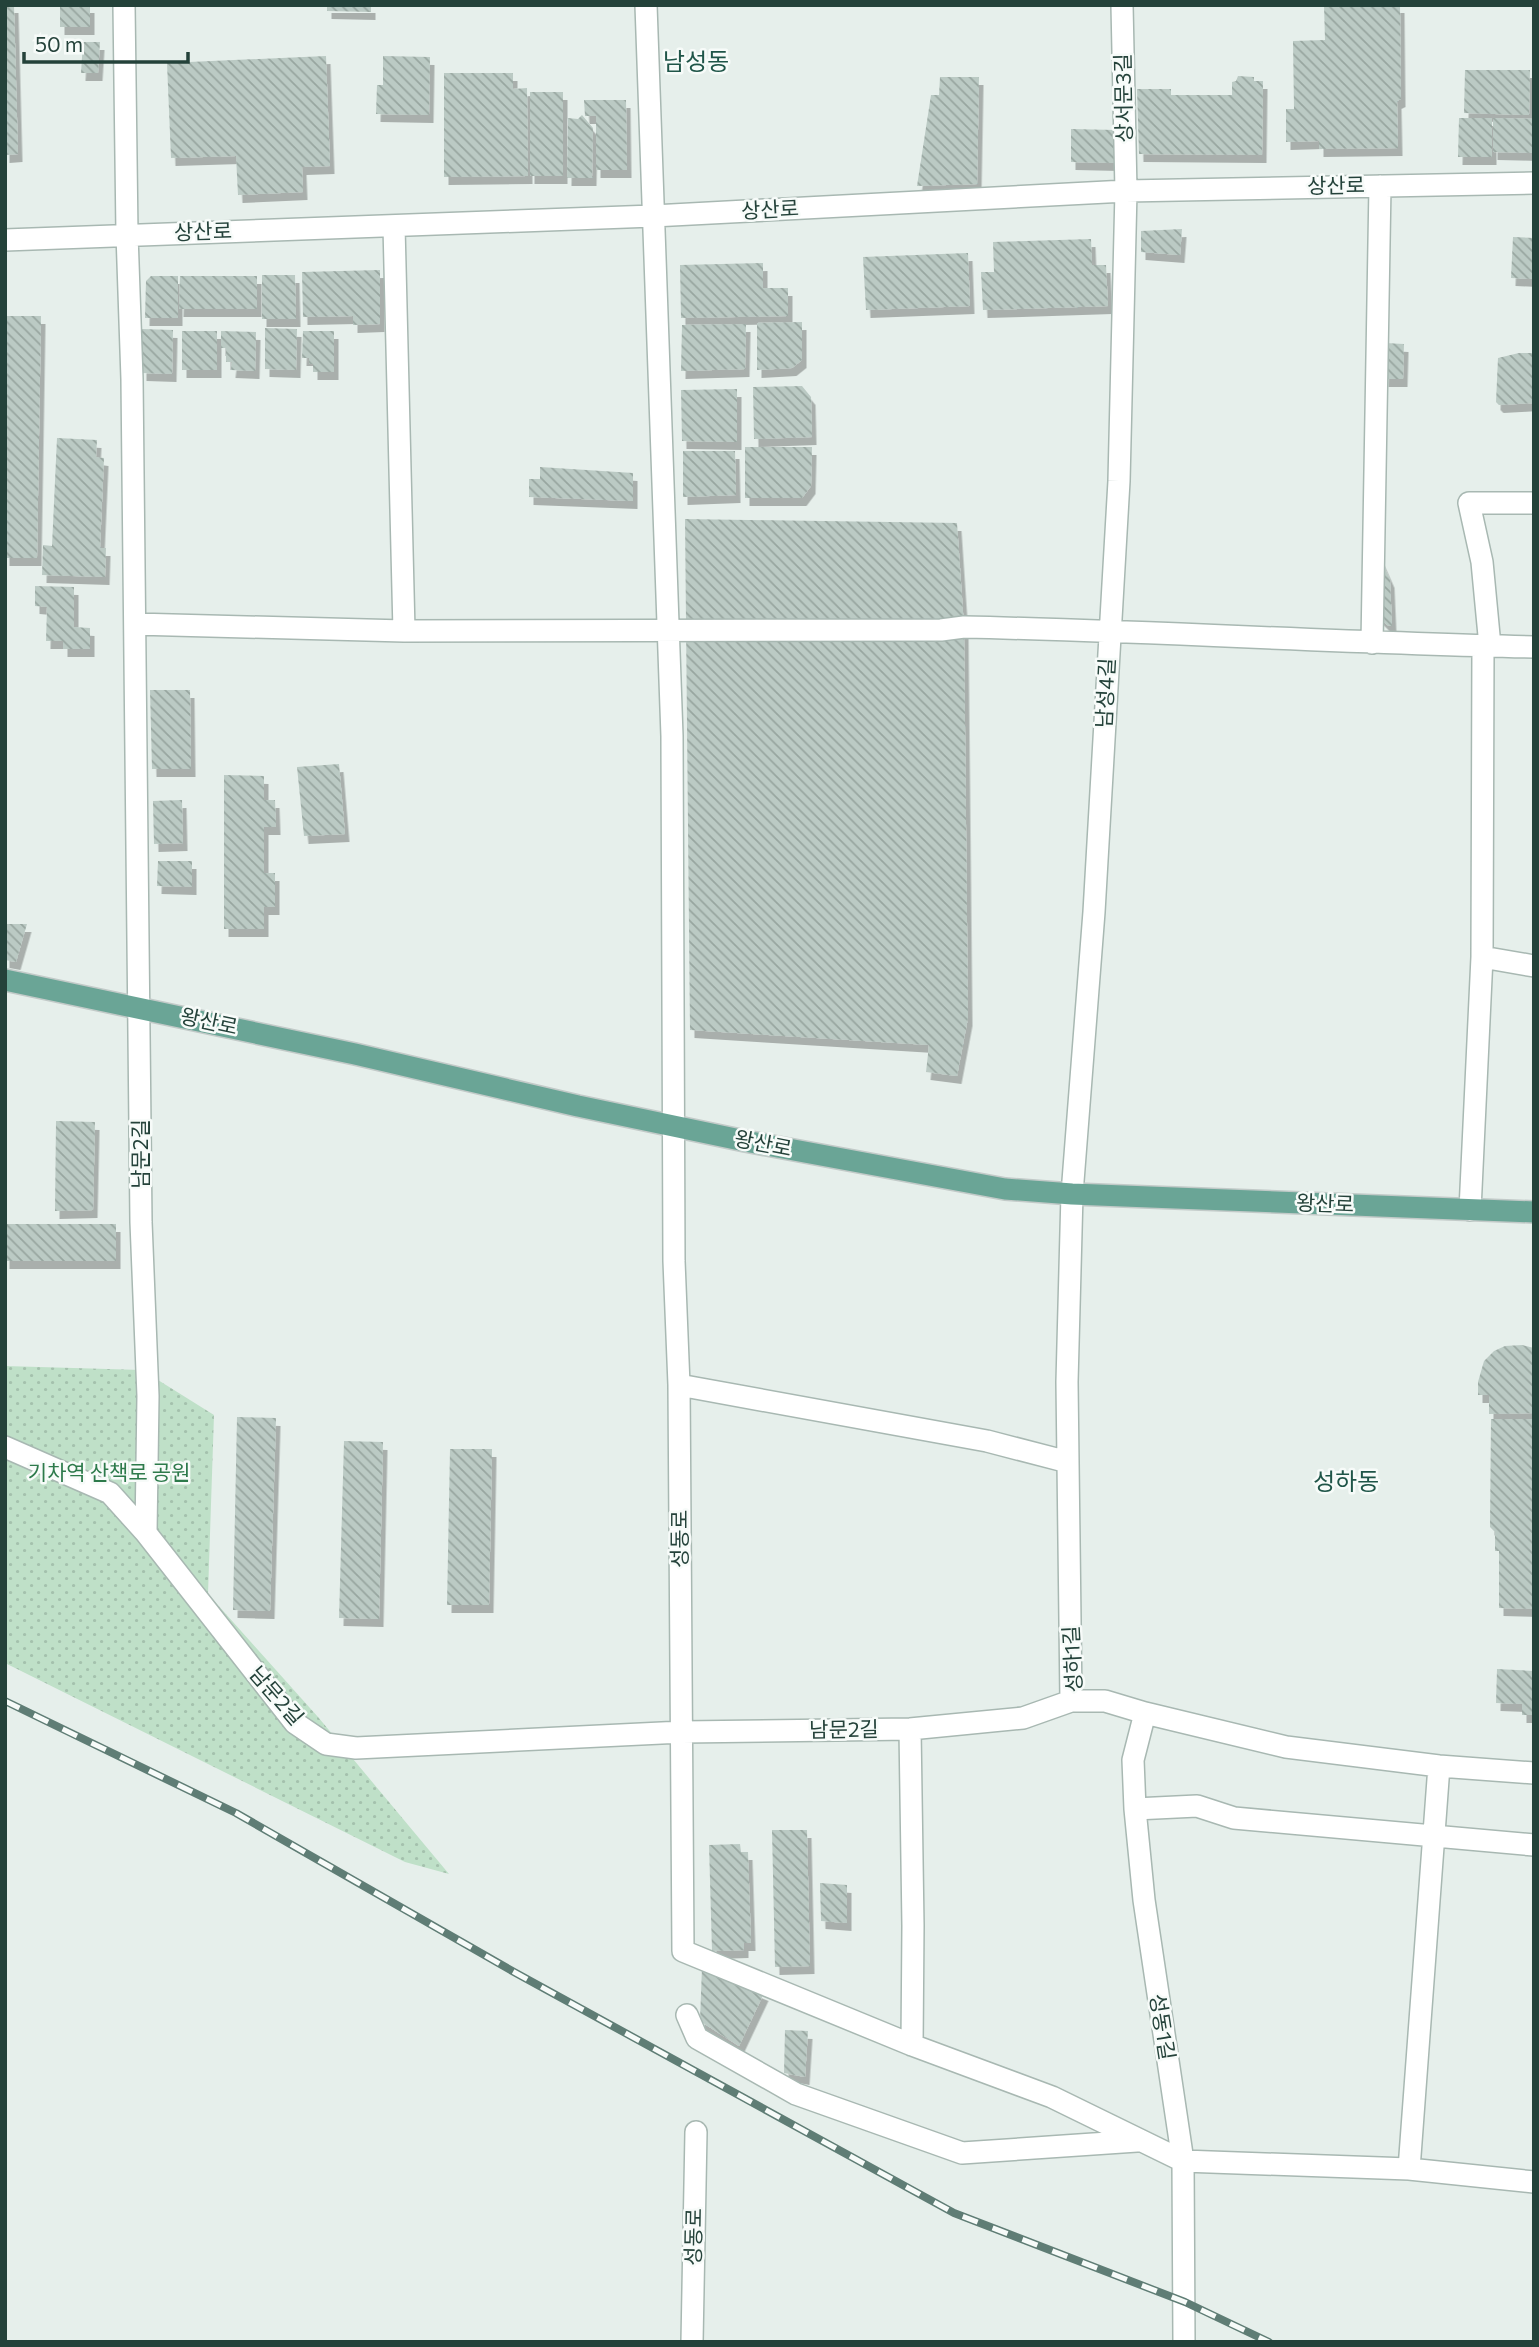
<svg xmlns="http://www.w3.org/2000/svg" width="1539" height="2347" viewBox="0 0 1539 2347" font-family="Commissioner,'Noto Sans KR',sans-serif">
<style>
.park{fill:url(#park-dots)}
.building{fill:url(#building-back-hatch);filter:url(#shadow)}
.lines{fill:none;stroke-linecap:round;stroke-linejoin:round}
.minor-casing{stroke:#a8b8b2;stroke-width:24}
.major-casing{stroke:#c2cac8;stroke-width:24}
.minor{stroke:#fff;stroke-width:21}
.major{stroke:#6aa596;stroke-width:21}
.rail-casing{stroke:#5f7d75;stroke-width:8}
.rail{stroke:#f7fbf9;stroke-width:5;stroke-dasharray:16;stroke-linecap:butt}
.labels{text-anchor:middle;stroke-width:5;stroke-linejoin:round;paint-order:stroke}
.street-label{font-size:21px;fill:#24423a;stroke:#f7fbf9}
.park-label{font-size:21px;fill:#2d7a4b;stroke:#f7fbf9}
.quarter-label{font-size:24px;fill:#1f5548;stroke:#f7fbf9}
</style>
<defs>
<pattern id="park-dots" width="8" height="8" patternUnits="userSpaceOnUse" patternTransform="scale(1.75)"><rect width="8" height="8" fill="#bfe0c8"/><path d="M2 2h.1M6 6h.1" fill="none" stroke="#a4c1ad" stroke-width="1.8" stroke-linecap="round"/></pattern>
<pattern id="building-back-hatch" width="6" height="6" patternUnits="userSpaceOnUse" patternTransform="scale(1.75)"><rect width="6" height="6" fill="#bbcac4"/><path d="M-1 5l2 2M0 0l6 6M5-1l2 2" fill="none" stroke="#98a6a0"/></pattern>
<filter id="shadow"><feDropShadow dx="4.5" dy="8" stdDeviation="0" flood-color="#0004"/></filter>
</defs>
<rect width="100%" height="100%" fill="#e6efeb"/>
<path class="park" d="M5 1366 142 1370 214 1415 208 1594 318 1717 449 1874 405 1862 5 1663Z"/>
<path class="building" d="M5 5H14L18 154 5 155Z
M60 5H90V27H60Z
M327 5H371V12L327 11Z
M1324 5H1400L1401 99 1397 101 1398 148 1319 149V141L1286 142V109H1294L1293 41 1325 40Z
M83 42H100L98 73H81Z
M326 56 330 166 302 167 303 192 238 195 236 156 171 158 167 63Z
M383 56 430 57 429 115 376 114 377 85H383Z
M1465 70H1530L1529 115 1464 113Z
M444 73H513V89L527 88 528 176 444 177Z
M1238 76 1254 77V81H1263L1262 155 1139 154 1137 89H1171V95H1232V82L1236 81Z
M940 77H979L977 184 917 186 931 95H939Z
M530 92H563V176H530Z
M584 100H626L627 170H596V116H585Z
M582 115 593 128 592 178H567L568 118 578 119Z
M1459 118H1492V157H1458Z
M1493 118 1534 119V153L1493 152Z
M1071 129 1116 130 1115 163 1071 162Z
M1182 229 1180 255 1141 252V231Z
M1513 237 1534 238V279L1511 278Z
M1091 239 1092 265H1106L1108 306 983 310 981 272H994L993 242Z
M968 253 970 306 866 310 863 257Z
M763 263V288H788V316L681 318 680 265Z
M380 270V324L353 325V316L303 317 302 272Z
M262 275H295L296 319H262Z
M151 276H178V318H145L146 281Z
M180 276H257V309H179Z
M5 316H41L37 558H5Z
M802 322V360L792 368 757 370V323Z
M746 324 745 369 681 371 682 325Z
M265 328 297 329 296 370 265 369Z
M142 329 173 330 172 374 142 373Z
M182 331H217V370H182Z
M221 331 256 332 255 371 231 370 232 362H226V348H221Z
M303 331H334V372H313V364H309V358H302Z
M1385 343 1404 344 1403 379H1384Z
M1519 353H1534V403L1499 405 1496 402 1498 358Z
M802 386 811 397 812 437 754 439 753 387Z
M737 389V442L682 441 681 390Z
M57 438 97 440 96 457 104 458 100 548H106L105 577 42 575 43 545 52 546Z
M745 447H812L811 486 802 498H745Z
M683 451H735L736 495 683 497Z
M540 467 633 473V501L529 497V479H540Z
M685 519 957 523 964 627 968 1018 957 1076 926 1072 929 1045 690 1030Z
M1378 553 1390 580 1392 626 1387 625 1378 616Z
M35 586 74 587V627L90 628V649H63V641H46L47 607 35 606Z
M150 690H190L191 769H152Z
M339 764 345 834 304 836 297 767Z
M224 775 264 776V800H275L276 827H264V873H275V907H264V929H224Z
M182 800 183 843 154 844 153 801Z
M158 861H192V887L157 886Z
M5 924H27L16 962 5 960Z
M56 1121 95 1122 93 1210 55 1211Z
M5 1224H116V1261H5Z
M1522 1345 1534 1348V1413L1489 1414V1395H1478V1382L1484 1361 1494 1351 1505 1346Z
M237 1417 276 1418 270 1611 233 1610Z
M1491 1419H1534V1609L1499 1608V1551H1495V1532L1490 1527Z
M344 1441 383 1442 379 1619 339 1618Z
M450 1449H492L489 1605H447Z
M1497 1669 1534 1671V1715H1522V1704L1496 1703Z
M772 1830H807L810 1966 775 1967Z
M740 1844 741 1852H748L751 1943H744V1950L712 1951 709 1845Z
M820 1883 847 1885V1923L821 1921Z
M702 1967 764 1993 739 2046 700 2021Z
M785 2030 808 2031 805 2077 784 2073Z"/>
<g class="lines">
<g class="minor-casing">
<path id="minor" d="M124 5 127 234 132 379 141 1222 148 1396 146 1533 295 1723 326 1744 356 1748 682 1732 910 1729 1023 1718 1071 1701H1105L1145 1713 1286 1747 1439 1766 1534 1773
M646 5 672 736 674 1261 679 1385 683 1951 912 2045 1052 2097 1183 2161 1409 2169 1534 2182
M394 226 404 631
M5 240 653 216 1126 191 1534 183
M135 624 404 631 941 630 964 627C1154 631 1344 643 1534 647
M1372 643 1380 186
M1490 646 1482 562 1469 503H1534
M1482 957 1534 966
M1470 1210 1482 957 1483 646
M679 1385 987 1441 1068 1462
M5 1447 110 1493 146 1533
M1071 1701 1067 1382 1072 1194 1094 912 1119 481 1126 191 1122 5
M1145 1713 1133 1760 1135 1809 1144 1900 1183 2161 1184 2342
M910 1729 913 1926 912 2045
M1135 1809 1197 1806 1234 1818 1534 1845
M687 2015 697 2038 796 2094 962 2153 1137 2141
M1409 2169 1439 1766
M692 2342 696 2132"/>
</g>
<g class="major-casing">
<path id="major" d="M5 980 355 1054 578 1106 745 1141 1005 1189 1072 1194 1534 1212"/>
</g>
<use href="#minor" class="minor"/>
<use href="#major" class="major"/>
<g class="rail-casing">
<path id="rail" d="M5 1701 236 1813 514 1972 954 2213 1185 2302 1269 2342"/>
</g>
<use href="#rail" class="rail"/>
</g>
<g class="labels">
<g class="street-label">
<text transform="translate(1124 98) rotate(-91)" y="7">상서문3길</text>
<text transform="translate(1336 186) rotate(-1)" y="7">상산로</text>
<text transform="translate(770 210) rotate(-3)" y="7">상산로</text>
<text transform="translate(203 232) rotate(-2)" y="7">상산로</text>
<text transform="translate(1106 693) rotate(-87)" y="7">남성4길</text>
<text transform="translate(209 1022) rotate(12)" y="7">왕산로</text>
<text transform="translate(763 1144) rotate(11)" y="7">왕산로</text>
<text transform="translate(141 1154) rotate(-90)" y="7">남문2길</text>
<text transform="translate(1325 1204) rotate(2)" y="7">왕산로</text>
<text transform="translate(680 1539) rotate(-90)" y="7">성동로</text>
<text transform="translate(1073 1659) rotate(-93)" y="7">성하1길</text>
<text transform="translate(276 1696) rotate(49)" y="7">남문2길</text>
<text transform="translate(844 1730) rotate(-1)" y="7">남문2길</text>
<text transform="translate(1162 2027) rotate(81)" y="7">성동1길</text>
<text transform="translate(694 2237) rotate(-89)" y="7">성동로</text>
</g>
<g class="park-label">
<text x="109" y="1480">기차역 산책로 공원</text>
</g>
<g class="quarter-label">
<text x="696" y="70">남성동</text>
<text x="1346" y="1490">성하동</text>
</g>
</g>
<rect width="1539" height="2347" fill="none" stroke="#24423a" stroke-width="14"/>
<path d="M24 52v10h164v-10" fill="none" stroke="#24423a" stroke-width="3.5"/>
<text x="35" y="52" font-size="21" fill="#24423a" stroke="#f7fbf9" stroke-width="5" paint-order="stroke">50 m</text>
</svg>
